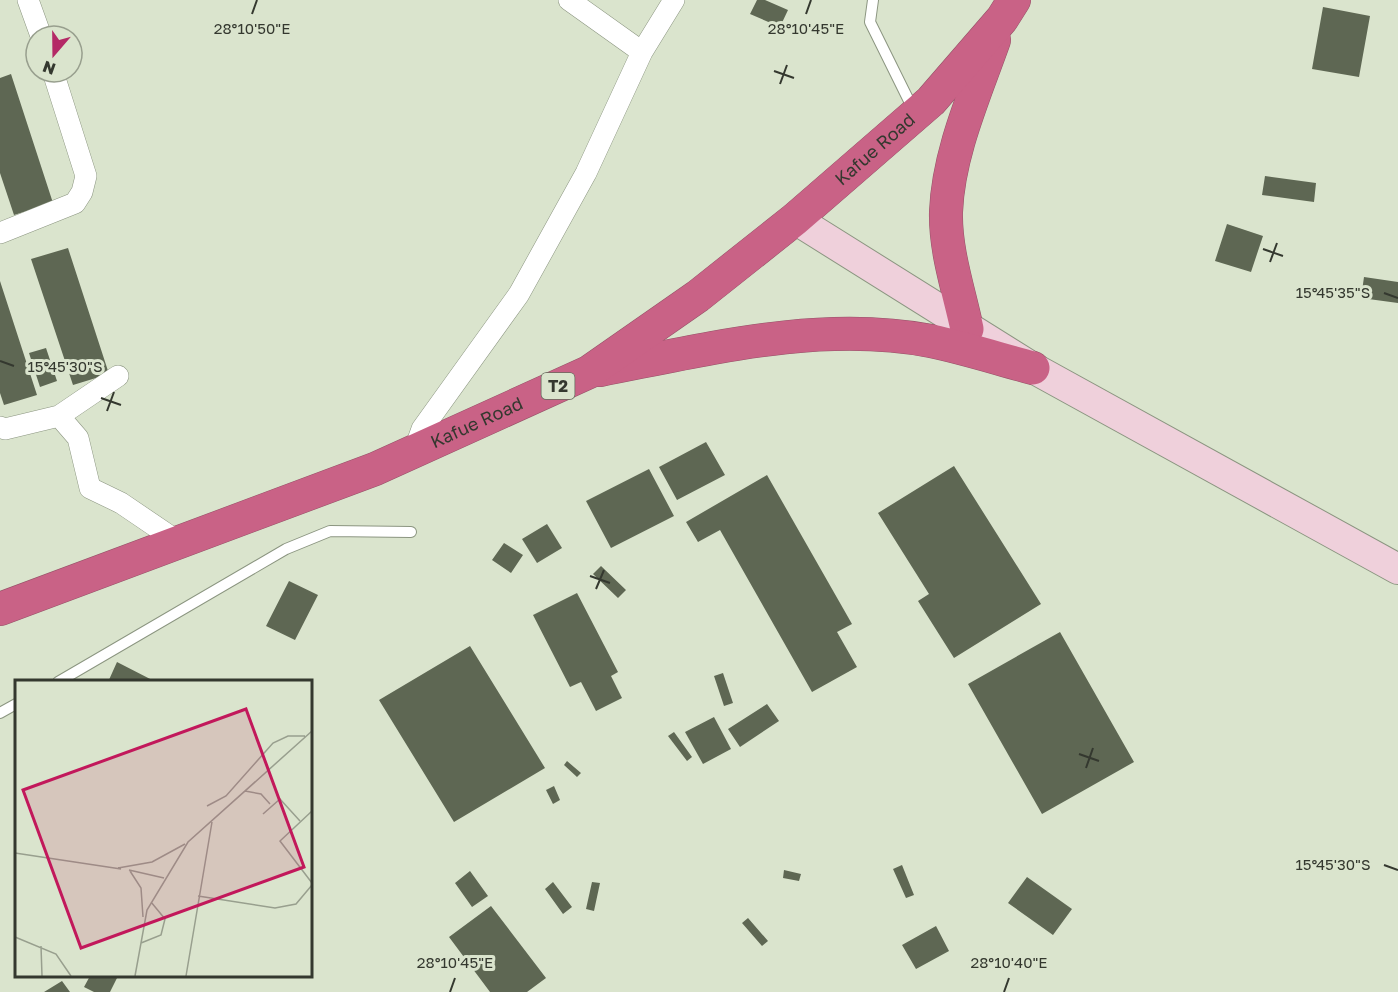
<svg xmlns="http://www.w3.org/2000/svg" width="1398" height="992" viewBox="0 0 1398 992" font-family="'Golos Text',sans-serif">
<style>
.building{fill:#5e6753}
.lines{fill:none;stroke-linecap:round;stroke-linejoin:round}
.lane-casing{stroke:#8b9580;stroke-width:12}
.street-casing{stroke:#8b9580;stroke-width:22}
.secondary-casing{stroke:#8b9580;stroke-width:32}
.highway-casing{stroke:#955368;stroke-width:34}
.lane{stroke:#fff;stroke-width:10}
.street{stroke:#fff;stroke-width:21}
.secondary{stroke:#efd0db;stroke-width:30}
.highway{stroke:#c96286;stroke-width:33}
.ticks{fill:none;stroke:#34382f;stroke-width:2}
.labels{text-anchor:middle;stroke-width:6;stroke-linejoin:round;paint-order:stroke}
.shield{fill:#dae4cd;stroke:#666c5e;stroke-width:1.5}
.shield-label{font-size:16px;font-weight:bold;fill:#34382f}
.street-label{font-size:18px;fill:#34382f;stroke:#dae4cd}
.inset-road{fill:none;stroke:#989f8e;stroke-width:1.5}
.view{fill:#c2185b;fill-opacity:0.15;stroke:#c2185b;stroke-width:3}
.inset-edge{fill:none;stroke:#34382f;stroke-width:3}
.ticks-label{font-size:15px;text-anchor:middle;fill:#34382f;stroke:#dae4cd;stroke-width:6;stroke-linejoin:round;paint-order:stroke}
</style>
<rect width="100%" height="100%" fill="#dae4cd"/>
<path class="building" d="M757 0H765L788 10 780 27 750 14Z
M1323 7 1370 16 1359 77 1312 69Z
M11 74 53 203 14 215 0 173V78Z
M1265 176 1316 183 1314 202 1262 195Z
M1227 224 1263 236 1251 272 1215 261Z
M68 248 109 374 73 385 31 259Z
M1364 277 1398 282V303L1361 298Z
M0 281 37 395 4 405 0 393Z
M46 348 57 381 40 387 29 353Z
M706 442 725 475 677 500 659 467Z
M954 466 1041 604 954 658 918 601 929 594 878 513Z
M649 469 674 516 611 548 586 501Z
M767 475 852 624 837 632 857 667 812 692 720 530 698 542 686 522Z
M547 524 562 548 537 563 522 539Z
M504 543 523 555 511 573 492 560Z
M601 566 626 590 618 598 593 574Z
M289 581 318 595 295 640 266 626Z
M577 593 618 672 611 676 622 698 596 711 581 682 570 687 533 615Z
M1060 632 1134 762 1042 814 968 684Z
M470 646 545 768 454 822 379 700Z
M117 662 156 682H108Z
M723 673 733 703 724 706 714 676Z
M767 704 779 721 740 747 728 729Z
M714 717 731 749 703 764 685 732Z
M674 732 692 757 687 761 668 736Z
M567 761 581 773 577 777 564 765Z
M554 786 560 800 553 804 546 790Z
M902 865 914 895 906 898 893 869Z
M784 870 801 874 799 881 783 878Z
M470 871 488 896 472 907 455 883Z
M1027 877 1072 909 1053 935 1008 903Z
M553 882 572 907 563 914 545 889Z
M592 882 600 883 594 911 586 909Z
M491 906 546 978 527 992H490L449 937Z
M748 918 768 941 762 946 742 923Z
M936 926 949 951 916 969 902 945Z
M90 976H118L110 992H94L84 987Z
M62 981 70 992H44Z"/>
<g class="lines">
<g class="lane-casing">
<path id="lane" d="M873 0 870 22 914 111
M58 682 286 549 330 531 411 532
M0 713 16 704"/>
</g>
<g class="street-casing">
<path id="street" d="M28 0 41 36
M569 0 642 52
M0 233 75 203 82 192 86 176 53 72
M59 416 78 438 90 488 121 503 177 541
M0 427 5 429 59 416 118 376
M413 454 422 429 519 294 586 173 642 52 674 0"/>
</g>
<g class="secondary-casing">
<path id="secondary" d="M795 219 1033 368 1398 569"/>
</g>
<g class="highway-casing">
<g id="highway">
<path d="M967 329C959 291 945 251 946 212 948 154 975 94 994 40"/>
<path d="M600 370C708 349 821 320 931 341 965 348 999 359 1033 368"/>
<path id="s1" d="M0 609 375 469 589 372 698 296 795 219 931 101 1002 19 1014 0"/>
</g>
</g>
<use href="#lane" class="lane"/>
<use href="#street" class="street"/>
<use href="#secondary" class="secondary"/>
<use href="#highway" class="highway"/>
</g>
<path class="ticks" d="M252 14 257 0M806 14 811 0M774 71 794 78M780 84 787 65M1263 249 1283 256M1270 262 1277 243M1384 293 1398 298M0 361 14 366M101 398 121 405M107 411 114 392M590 576 610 583M596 589 604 570M1079 754 1099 761M1086 768 1093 748M1384 865 1398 870M450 992 455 978M1004 992 1009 978"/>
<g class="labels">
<rect class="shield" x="541.5" y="373" width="33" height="26" rx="4.5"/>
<g class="shield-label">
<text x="558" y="392">T2</text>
</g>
<g class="street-label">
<text dy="6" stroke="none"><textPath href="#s1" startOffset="998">Kafue Road</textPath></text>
<text dy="6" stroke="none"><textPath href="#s1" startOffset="512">Kafue Road</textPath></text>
</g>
</g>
<g transform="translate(15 680)">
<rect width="297" height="297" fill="#dae4cd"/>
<path class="inset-road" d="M230 111 246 114 255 124M192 126 211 116 258 63 273 56H290M297 131 265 161 297 203M248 134 265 119 285 141M0 173 106 189M103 188 137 182 170 164M114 190 149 198M115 191 126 208 128 237M183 216 260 228 281 224 297 205M0 257 41 274 56 296M126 263 146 255 150 239 136 222M26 266 27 296M120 296 132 230 173 162 297 51M171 296 197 142"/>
<path class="view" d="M231 29 289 187 66 268 8 110Z"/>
<rect width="297" height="297" class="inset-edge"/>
</g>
<g class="ticks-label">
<text x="252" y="34">28°10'50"E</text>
<text x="806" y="34">28°10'45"E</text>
<text x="1333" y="298">15°45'35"S</text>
<text x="65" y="372">15°45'30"S</text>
<text x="1333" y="870">15°45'30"S</text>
<text x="455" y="968">28°10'45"E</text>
<text x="1009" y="968">28°10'40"E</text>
</g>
<g transform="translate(54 54) rotate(200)"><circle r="28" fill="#dae4cd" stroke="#989f8e" stroke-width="1.5"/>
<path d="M0-4.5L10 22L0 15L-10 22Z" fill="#b42966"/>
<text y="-9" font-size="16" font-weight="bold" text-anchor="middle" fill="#34382f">N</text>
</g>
</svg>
